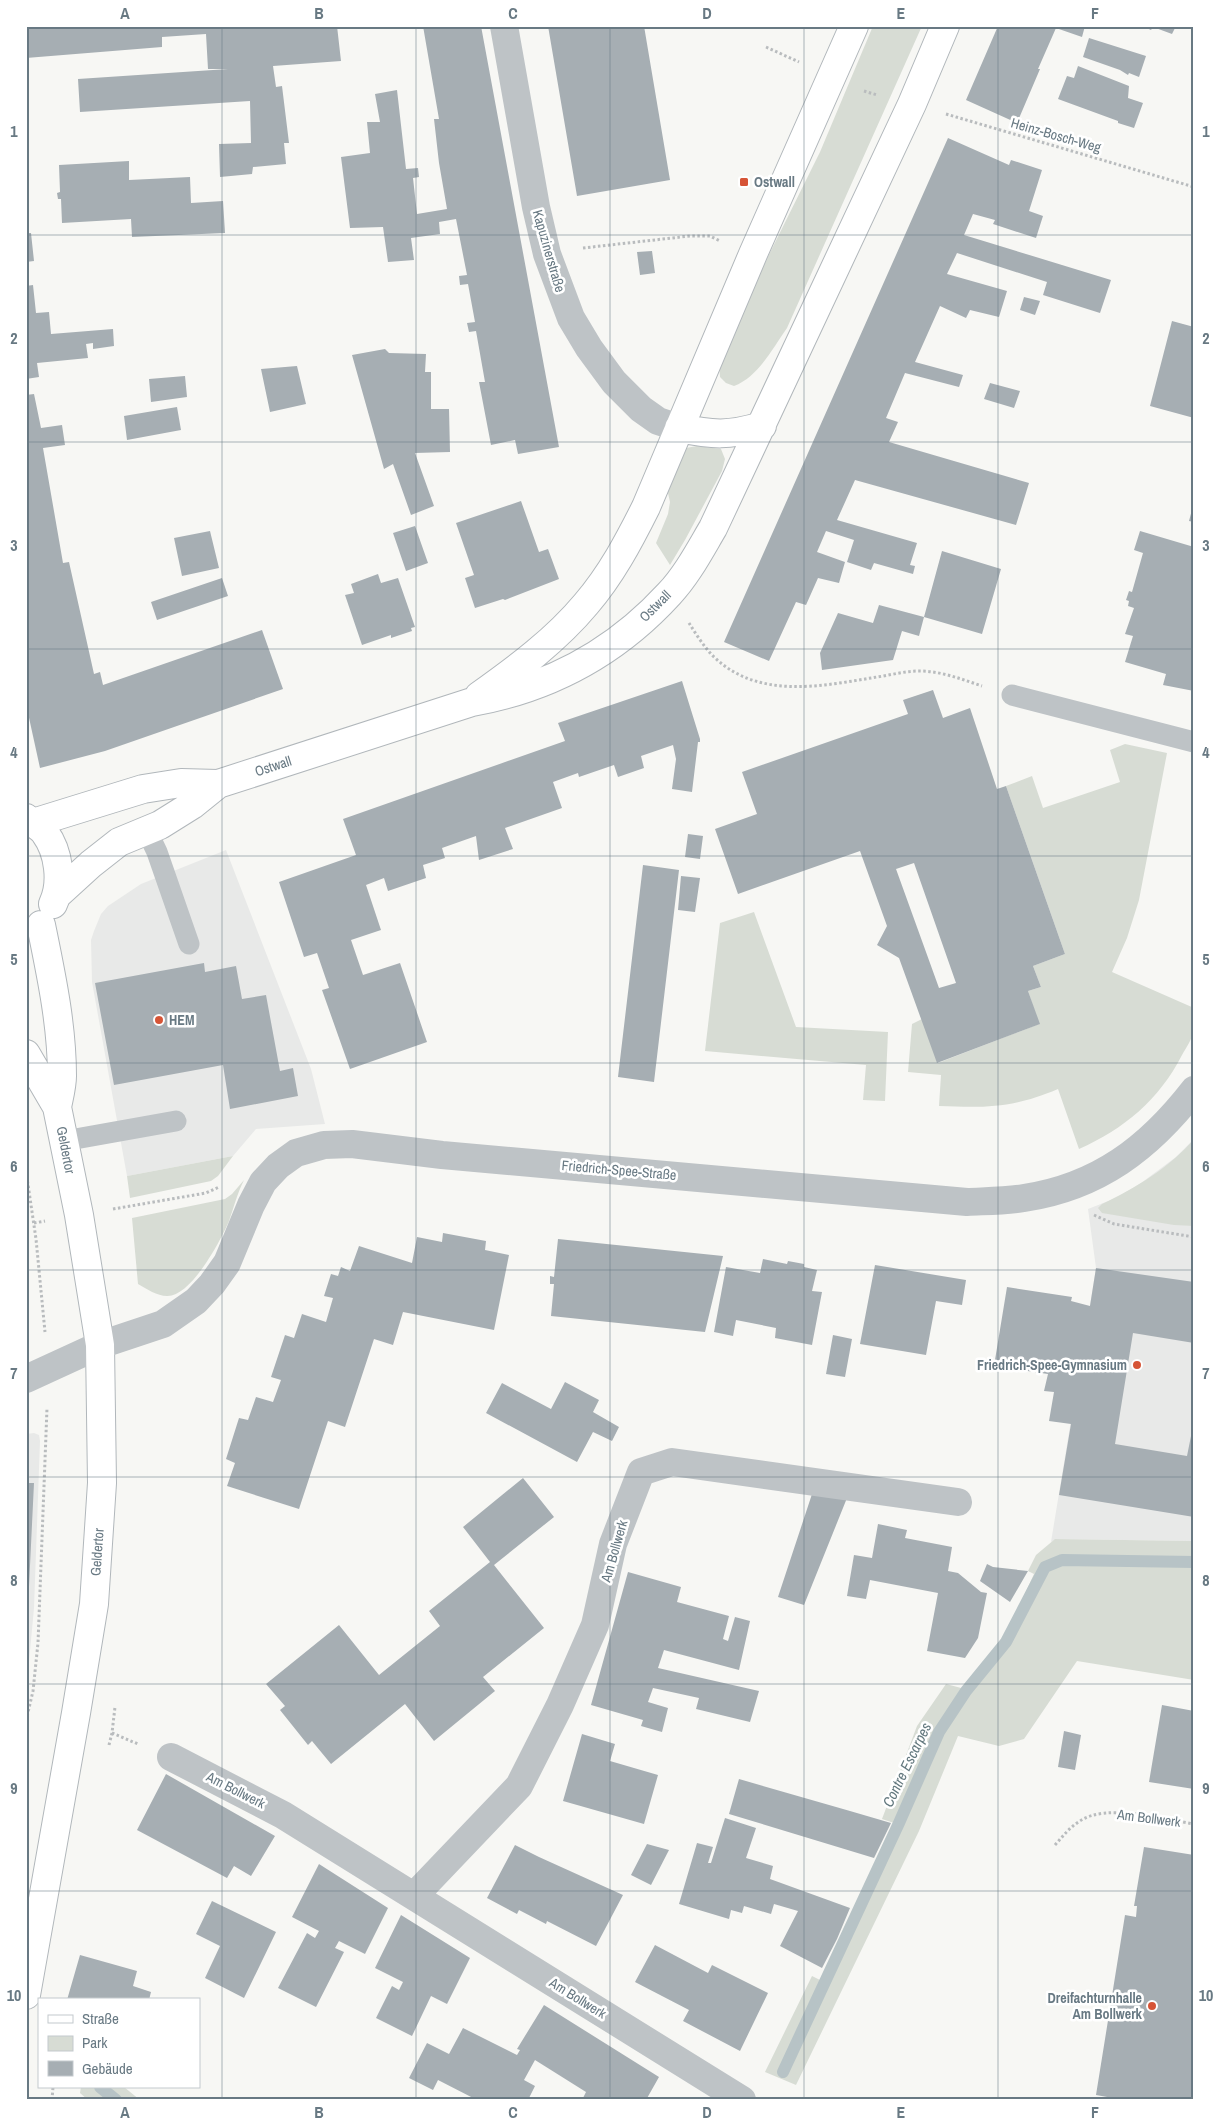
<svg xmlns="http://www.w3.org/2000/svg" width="1220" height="2126" viewBox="0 0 1220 2126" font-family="'Archivo Narrow',sans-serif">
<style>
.built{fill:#e8e9e8}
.green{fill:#d7dcd4}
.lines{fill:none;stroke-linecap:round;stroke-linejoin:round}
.stream{stroke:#b7c3c6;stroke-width:12}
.building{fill:#a6aeb3;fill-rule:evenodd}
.secondary-casing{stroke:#b1b7bb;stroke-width:30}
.path{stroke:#b9bcbe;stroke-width:3;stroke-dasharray:2.5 2.5;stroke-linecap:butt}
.lane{stroke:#bec3c6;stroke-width:21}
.street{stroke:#bec3c6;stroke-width:28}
.secondary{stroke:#fff;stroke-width:28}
.grid{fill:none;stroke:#687983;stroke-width:1;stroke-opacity:0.55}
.poi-dot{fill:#d65436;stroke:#fff;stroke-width:2}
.labels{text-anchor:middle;stroke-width:5;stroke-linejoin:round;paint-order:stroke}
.street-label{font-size:14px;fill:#687983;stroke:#fff}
.poi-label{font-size:14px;font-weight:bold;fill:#687983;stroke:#fff;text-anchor:start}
.water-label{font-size:15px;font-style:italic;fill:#64797f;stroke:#fff}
.neatline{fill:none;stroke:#687983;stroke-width:2}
.grid-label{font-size:16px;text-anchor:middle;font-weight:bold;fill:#687983}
</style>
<rect width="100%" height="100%" fill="#f7f7f4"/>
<path class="built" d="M226 850 311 1069 325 1124 256 1129 233 1156 127 1176 92 982 91 940 94 931 101 914 108 906 141 884Z
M1194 1139V1541L1056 1539 1051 1542 1096 1268 1088 1209 1116 1198 1141 1183 1176 1157Z
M34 1433 39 1435 40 1441 34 1608 27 1683 26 1434Z"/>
<path class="green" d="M873 26H922L787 328C773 348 758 377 734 386L726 383 720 377 719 362 740 313 820 152Z
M697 446 721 449 725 459 722 471 685 540 670 565 656 543 668 514 670 502 668 493 670 475 678 455 686 448Z
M1125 744 1167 753 1139 900 1127 938 1112 972 1194 1008C1194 1015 1195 1024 1194 1031 1192 1039 1186 1048 1182 1055 1159 1100 1124 1129 1079 1149L1058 1089C1013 1108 987 1108 939 1106L941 1075 908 1072 912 1024 922 1019 938 1063 1039 1024 1028 991 1041 987 1033 966 1065 954 1006 786 1032 776 1043 808 1120 782 1110 750Z
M754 912 796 1027 888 1032 885 1101 863 1100 866 1065 705 1051 720 923Z
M1194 1139V1226L1174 1225 1102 1213 1098 1208 1102 1204C1136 1188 1170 1167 1194 1139Z
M233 1156 218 1176 211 1181 130 1198 127 1176Z
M244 1180C237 1194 234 1207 229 1221 221 1240 191 1297 167 1296 157 1296 147 1289 138 1284L132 1218 225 1199 232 1194Z
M1055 1539 1194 1541V1680L1077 1661 1024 1739 999 1746 958 1736 919 1831 796 2085 765 2072 812 1976 822 1981 897 1824 882 1819 917 1726 946 1684 965 1689 1004 1639 1034 1574 1028 1571 1036 1555Z
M81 2087H124L140 2100H88L80 2093Z"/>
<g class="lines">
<path class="stream" d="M783 2072 899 1823 939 1732 966 1691 1006 1642 1045 1567 1062 1560 1194 1562
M100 2087 116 2100"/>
</g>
<path class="building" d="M26 26H337L341 61 273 66 276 87 282 86 289 143H284L286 164 253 167 252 174 220 177 219 144 251 143 250 101 80 112 78 79 228 69H208L206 34 162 37V47L26 58Z
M423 26H481L559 447 518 454 515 440 491 445 479 382H485L476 331 469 332 467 323 475 322 468 284 460 285 459 276 467 275 456 219 439 222 440 234 411 238 414 260 388 262 383 227 350 228 341 157 370 153 367 122H380L375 94 397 90 406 169 418 168 419 177 413 178 417 214 447 209 439 163 434 119H439Z
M548 26H644L670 180 577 196Z
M998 26H1085L1082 37 1056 28 1038 69H1040L1017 123 966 100Z
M1142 26H1176L1172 34 1153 27 1151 30Z
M1089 38 1146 56 1139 77 1129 73 1128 75 1120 70 1083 57Z
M1078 66 1129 86 1128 98 1143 103 1134 128 1118 123V121L1058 99 1067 76 1074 78Z
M948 138 1009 165 1011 160 1042 170 1029 211 1043 216 1036 238 993 224 995 220 973 214 964 235 1111 280 1100 313 1043 295 1047 282 957 253 947 274 1007 291 999 317 970 310 966 318 940 306 915 362 963 375 959 387 905 373 886 418 898 422 889 442 1029 483 1016 525 855 480 837 520 917 543 910 565 915 566 913 574 874 563 871 570 847 562 854 540 826 531 817 552 845 562 839 583 818 578 806 605 796 602 769 661 724 642Z
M129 161V180L190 177 191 203 223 201 225 233 132 237 131 219 62 223 61 199H58L57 193 60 192 59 165Z
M26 233H31L34 261 26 262Z
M652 251 655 273 640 275 637 252Z
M33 285 36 313 49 312 51 334 113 329 114 346 93 349V343L86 344 88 358 37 363 39 377 26 379V286Z
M1024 297 1040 301 1035 315 1020 310Z
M1172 321 1194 327V418L1150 406Z
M385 349 389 353 426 354 425 372H431V409H449L450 452 415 453 434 506 411 515 393 464 384 469 352 355Z
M297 366 306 404 270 412 261 369Z
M185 376 187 397 151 402 149 379Z
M990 383 1020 391 1014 408 984 399Z
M34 394 41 428 62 425 65 445 43 448 63 563 69 562 94 674 100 672 103 685 262 630 283 689 105 751 40 768 26 704V395Z
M177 407 181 430 127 440 124 416Z
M521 501 539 552 548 549 559 579 505 600 503 599 475 608 465 578 474 575 456 523Z
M1193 506H1194V522L1189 521Z
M415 526 428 563 406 571 393 533Z
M210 531 219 568 182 576 174 538Z
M1140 531 1194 547V691L1163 685 1166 674 1125 662 1133 636 1125 634 1134 608 1128 606 1129 601 1126 600 1129 591 1132 592 1143 553 1134 550Z
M942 551 1001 569 982 634 924 617Z
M378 574 381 583 398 578 415 627 411 628 412 631 391 638V635L362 645 345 595 354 593 351 584Z
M222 578 228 596 157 620 151 602Z
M879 605 924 617 919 636 902 631 893 660 822 670 820 653 838 613 873 623Z
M682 681 700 739V742H698L692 792 672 789 676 759 673 745 641 756 644 768 618 777 614 765 579 777 578 773 553 782 562 808 505 828 513 849 479 860 476 836 442 848 445 858 423 865 426 878 388 891 384 878 366 885 381 930 351 940 363 975 400 963 427 1042 350 1069 322 990 329 988 317 953 304 957 279 882 356 855 343 819 565 741 558 723Z
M933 690 943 718 970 708 997 789 1006 786 1065 954 1033 966 1041 987 1028 991 1040 1024 937 1063 899 958 877 945 887 926 860 851 738 894 715 829 757 814 742 772 908 714 903 700ZM914 863 956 983 939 988 896 869Z
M688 834 703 836 700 859 685 857Z
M643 865 679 870 654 1082 618 1077Z
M681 876 700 878 695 912 678 910Z
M204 963 205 972 236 966 242 999 266 995 280 1071 293 1068 298 1096 230 1109 223 1065 114 1085 95 983Z
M443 1233 486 1241 485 1250 509 1255 494 1330 403 1312 393 1345 374 1339 345 1427 328 1421 299 1509 227 1486 235 1463 226 1459 239 1418 248 1420 256 1397 273 1402 281 1380 271 1377 285 1335 294 1338 302 1314 326 1322 333 1298 324 1296 331 1274 338 1276 341 1267 350 1271 359 1246 412 1263 417 1237 442 1242Z
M558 1239 723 1256 705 1332 551 1316 554 1284H550V1276L554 1277Z
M763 1259 787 1264 788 1261 804 1264V1267L817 1270 812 1291 822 1292 812 1345 775 1338 776 1328 736 1320 733 1336 714 1332 726 1267 760 1273Z
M875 1265 966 1280 962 1305 936 1301 926 1355 860 1344Z
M1096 1268 1194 1282V1343L1133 1333 1115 1444 1187 1456 1194 1421V1517L1059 1495 1071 1424 1049 1421 1054 1392 1044 1391 1048 1374 994 1366 1007 1287 1072 1297 1071 1301 1090 1306Z
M833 1335 852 1339 845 1377 826 1374Z
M565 1382 599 1400 593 1412 619 1427 612 1441 593 1432 577 1462 486 1413 502 1383 551 1409Z
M523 1478 554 1517 494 1565 544 1628 483 1677 495 1691 434 1741 405 1704 331 1764 312 1741 308 1745 280 1710 285 1706 266 1684 339 1625 379 1675 440 1626 429 1611 490 1562 463 1527Z
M26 1483H34L28 1607H26Z
M813 1491 847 1498 804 1605 778 1597Z
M878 1524 907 1530 905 1538 952 1547 948 1571 958 1573 981 1592 987 1593 978 1638 965 1658 927 1651 938 1593 870 1580 866 1599 847 1596 854 1555 872 1558Z
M987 1564 993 1567 1028 1571 1010 1602 980 1581Z
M628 1572 681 1587 677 1602 729 1616 723 1639 728 1641 735 1617 750 1621 739 1670 664 1650 658 1668 759 1691 750 1722 696 1709 699 1698 653 1688 648 1702 668 1708 662 1732 641 1726 643 1720 591 1705Z
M1162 1705 1194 1711V1789L1149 1782Z
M1064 1731 1081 1735 1075 1770 1058 1767Z
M582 1734 615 1744 610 1761 658 1775 644 1824 563 1801Z
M166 1774 275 1836 251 1876 234 1866 227 1878 137 1830Z
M739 1779 850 1811 891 1823 874 1858 729 1814Z
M725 1818 756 1828 746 1858 773 1866 770 1879 850 1908 837 1939 822 1968 780 1946 798 1911 774 1904 771 1914 744 1906 742 1913 731 1910 729 1919 679 1904 697 1843 713 1847 708 1863H711Z
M647 1844 669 1850 651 1885 631 1875Z
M515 1845 539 1857 623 1895 596 1946 547 1921 546 1924 519 1910 517 1914 487 1898Z
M1144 1847 1194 1855V2100H1124L1096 2095 1125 1915 1136 1917 1137 1906H1134Z
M319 1864 388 1908 365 1954 339 1941 335 1948 344 1952 316 2007 278 1988 307 1933 315 1938 319 1931 292 1917Z
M212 1901 276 1932 244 1998 205 1978 220 1946 196 1934Z
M401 1915 470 1958 447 2004 431 1996 412 2036 376 2018 392 1986 399 1990 403 1982 375 1968Z
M655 1945 708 1973 712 1965 768 1993 740 2051 683 2021 689 2010 635 1982Z
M80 1955 137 1971 133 1986 151 1992 149 2000H67Z
M544 2005 659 2077 646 2100H575L577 2097 582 2100 586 2092 535 2060 524 2080 535 2086 528 2100H477L438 2080 433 2090 409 2078 427 2043 449 2054 463 2028 517 2055 520 2050 517 2049Z"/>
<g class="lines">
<g class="secondary-casing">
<path id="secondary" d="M679 428C713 435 729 436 762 426
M479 696C517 669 556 640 586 604 611 575 629 541 646 507L753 254 854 26
M26 818C32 823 41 827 45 833 59 852 63 883 53 904
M33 823 143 789 181 783 218 784 472 702C550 688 615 653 669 594 687 575 700 550 713 528L912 104 945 26
M57 895 91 864 119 842 160 825 192 805 218 784
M41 925C51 974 62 1025 62 1076 62 1086 59 1097 57 1107
M26 1054 57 1107 79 1215 100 1345 102 1483 94 1604 76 1713 26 1995"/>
</g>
<path class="path" d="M766 47 799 62
M864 91 877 95
M946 114 1194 187
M583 248 690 236H710L720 241
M689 623C696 634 704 647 714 657 759 700 822 686 877 677 891 675 905 671 919 671 941 671 961 679 982 686
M26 1171 36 1239 45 1332
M113 1209 206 1193 219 1187
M1094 1215 1114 1224 1194 1237
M34 1223 45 1221
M26 1721 33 1691 38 1643 47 1408
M112 1733 138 1744
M109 1745 112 1733 115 1707
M1055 1845C1063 1836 1070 1827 1080 1821 1106 1803 1163 1819 1194 1824
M52 2100 53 2087"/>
<path class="lane" d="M1012 695 1194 742
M147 831 157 852 189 944
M64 1141 176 1121"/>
<path class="street" d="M504 26 536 207 547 254 571 318 589 348 614 382 641 409 658 421 679 428
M26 1379 100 1345 163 1324 196 1301 212 1284 227 1263 251 1205 263 1182 278 1166 296 1153 324 1145 352 1144 442 1155 967 1202C986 1201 1006 1201 1024 1198 1098 1187 1149 1148 1194 1090
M171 1757 283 1815 742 2100
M415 1895 519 1786 560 1705 595 1625 613 1544 641 1472 672 1462 958 1502"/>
<use href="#secondary" class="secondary"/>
</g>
<path class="grid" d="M222 26V2100M416 26V2100M610 26V2100M804 26V2100M998 26V2100M26 235H1194M26 442H1194M26 649H1194M26 856H1194M26 1063H1194M26 1270H1194M26 1477H1194M26 1684H1194M26 1891H1194"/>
<g class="poi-dot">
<rect x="739" y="177" width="10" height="10" rx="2.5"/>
<circle cx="159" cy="1020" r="5"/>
<circle cx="1137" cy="1365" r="5"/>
<circle cx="1152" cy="2006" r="5"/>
</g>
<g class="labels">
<g class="street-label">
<text transform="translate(1056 135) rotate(16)" y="5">Heinz-Bosch-Weg</text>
<text transform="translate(549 251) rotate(74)" y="5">Kapuzinerstraße</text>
<text transform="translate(655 606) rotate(-45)" y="5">Ostwall</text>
<text transform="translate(273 766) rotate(-18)" y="5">Ostwall</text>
<text transform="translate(66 1150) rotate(79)" y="5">Geldertor</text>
<text transform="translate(619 1170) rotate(5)" y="5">Friedrich-Spee-Straße</text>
<text transform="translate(614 1551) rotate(-74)" y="5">Am Bollwerk</text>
<text transform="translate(97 1552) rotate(-86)" y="5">Geldertor</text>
<text transform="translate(236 1790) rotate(27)" y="5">Am Bollwerk</text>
<text transform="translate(1149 1818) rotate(7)" y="5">Am Bollwerk</text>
<text transform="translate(578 1998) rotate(32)" y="5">Am Bollwerk</text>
</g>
<g class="poi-label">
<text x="754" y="187">Ostwall</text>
<text x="169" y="1025">HEM</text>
<text x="1127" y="1370" text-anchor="end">Friedrich-Spee-Gymnasium</text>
<text x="1142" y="2003" text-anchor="end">Dreifachturnhalle<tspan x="1142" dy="16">Am Bollwerk</tspan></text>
</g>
<g class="water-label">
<text transform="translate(907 1765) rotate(-64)" y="5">Contre Escarpes</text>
</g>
</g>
<rect width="1220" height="2126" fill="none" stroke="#ffffff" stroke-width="55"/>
<rect x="38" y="1998" width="162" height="90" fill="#ffffff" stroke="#c3c9cd"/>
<rect x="48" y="2015" width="25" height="8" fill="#ffffff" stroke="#c3c9cd"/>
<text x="82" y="2024" font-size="15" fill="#687983">Straße</text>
<rect x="48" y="2036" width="25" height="15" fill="#d7dcd4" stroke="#c3c9cd"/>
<text x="82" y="2048" font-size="15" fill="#687983">Park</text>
<rect x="48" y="2061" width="25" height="15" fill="#a6aeb3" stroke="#c3c9cd"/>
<text x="82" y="2074" font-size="15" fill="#687983">Gebäude</text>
<rect x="28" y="28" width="1164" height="2070" class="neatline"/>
<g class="grid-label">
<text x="125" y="19">A</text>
<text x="319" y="19">B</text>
<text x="513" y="19">C</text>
<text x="707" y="19">D</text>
<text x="901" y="19">E</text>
<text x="1095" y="19">F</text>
<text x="14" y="137">1</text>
<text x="1206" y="137">1</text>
<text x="14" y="344">2</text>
<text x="1206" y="344">2</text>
<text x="14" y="551">3</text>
<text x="1206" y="551">3</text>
<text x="14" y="758">4</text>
<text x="1206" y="758">4</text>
<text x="14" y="965">5</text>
<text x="1206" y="965">5</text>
<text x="14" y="1172">6</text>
<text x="1206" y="1172">6</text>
<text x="14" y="1379">7</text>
<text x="1206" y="1379">7</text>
<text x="14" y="1586">8</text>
<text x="1206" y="1586">8</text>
<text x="14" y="1794">9</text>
<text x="1206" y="1794">9</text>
<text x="14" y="2001">10</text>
<text x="1206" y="2001">10</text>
<text x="125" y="2118">A</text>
<text x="319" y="2118">B</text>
<text x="513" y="2118">C</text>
<text x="707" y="2118">D</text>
<text x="901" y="2118">E</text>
<text x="1095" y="2118">F</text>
</g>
</svg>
